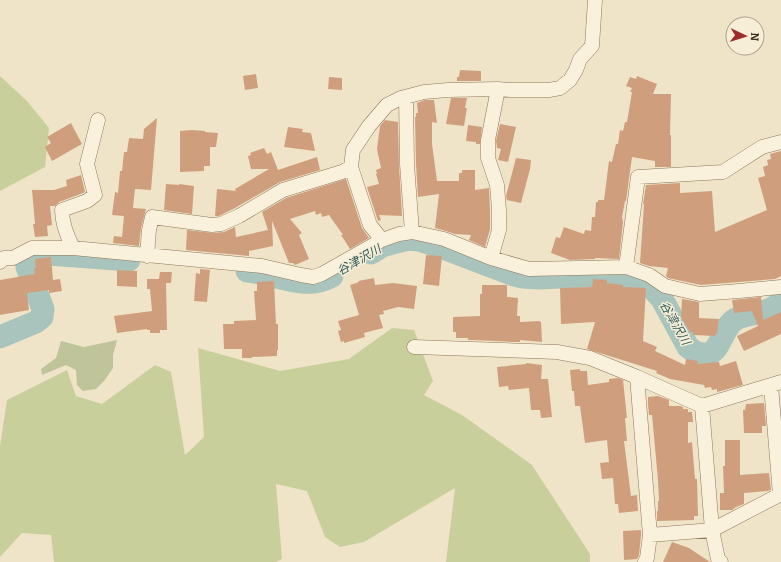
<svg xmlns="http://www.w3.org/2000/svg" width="781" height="562" viewBox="0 0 781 562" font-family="Bitter,'Noto Sans JP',serif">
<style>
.green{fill:#c9cf9b}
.cemetery{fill:#bfc49a}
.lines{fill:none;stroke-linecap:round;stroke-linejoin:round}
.river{stroke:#a9c4bc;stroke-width:23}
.building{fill:#cf9f7d}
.street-casing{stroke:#8d765c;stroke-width:15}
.street{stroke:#faf1dc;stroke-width:14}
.labels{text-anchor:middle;stroke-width:3;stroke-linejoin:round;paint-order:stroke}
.water-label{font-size:12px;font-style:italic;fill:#2f5d5a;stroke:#f7eed8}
</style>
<rect width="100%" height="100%" fill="#f0e4c8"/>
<path class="green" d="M0 76 27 101 49 128 45 167 0 191Z
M392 328 414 330 433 381 424 395 462 415 532 465 590 554V562H446L455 488 364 542 340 547 325 537 307 491 276 484 282 559 276 562H54L51 535 22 533 0 557V446L7 400 67 370 76 396 102 404 155 365 171 372 185 455 204 437 198 348 280 371 349 359Z"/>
<path class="cemetery" d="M117 340 113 355V368L104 381 96 389 83 391 77 385 76 370 66 365 42 375 41 369 56 358 61 341 84 347Z"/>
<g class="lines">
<path class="river" d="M371 253 382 246 396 242 409 239 419 240 438 246 514 275 523 277 539 278 608 275 624 276 640 281 653 289 662 299 688 347C694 352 701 356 710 353 721 349 723 326 736 319 748 312 763 315 774 307 777 306 779 303 781 301
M247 271C276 273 304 292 332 276
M0 337 36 322 42 317 43 309 27 267 30 260 37 256 49 254 129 260"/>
</g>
<path class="building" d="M460 70 481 71V81H457V77H459Z
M256 74 258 88 245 90 243 76Z
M637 76 657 84 653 94H671L670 135H671V167H655V161L632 157 626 201H625L622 217 623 222 619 259 595 258V259L570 260 551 253 556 237 560 238 564 227 584 234 585 230 591 231 592 217H595L596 202H598V200H604L609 161 612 162 616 144H618L620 130 623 131 625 122H627L632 92H630L632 88 626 86 630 77 636 79Z
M329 77 342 78V90L328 89Z
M451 98H467L465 108H467L464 126 446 124Z
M425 100H434L437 123 432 122V144L437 181H459V173H462V170H475V190L489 188 490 210V229L485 247 469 240 471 235 455 234 446 231 435 228 439 194 418 197 416 164 415 117H416V113H418L417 103Z
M157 118 151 190 135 189 133 208 146 209 141 228 139 246 113 243 114 236 122 237 124 216 112 215 115 192 118 193 120 171H122L124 152H127L129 138 143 139 144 129Z
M385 120 398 122 399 165 402 216 379 215 381 220 378 221 367 187 379 184 376 174 377 173 376 170 381 168 377 149 380 126Z
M71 123 82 144 52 161 45 147 51 143 47 137Z
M500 124 516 127 508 162 498 160 501 149 497 148 496 141Z
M468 125 482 127 480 144H476V142L466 141Z
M288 127 303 129 302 132 311 133 315 151 284 147Z
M192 130 205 131V132L218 133 216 147H210V166H204V171L180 172V131Z
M264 148 267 154 271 152 278 170 317 157 320 170 280 182 235 208 219 216H215L217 189 236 191 235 189 269 169H251L248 156 251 155 250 153Z
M781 151V276L775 279 701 285 668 278 666 276 668 268 649 266 640 263 644 204H643L646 185 680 183V193L712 191 715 232 767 210 758 178 765 176 763 167 768 165 767 160 771 159 770 154Z
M516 158 531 160 530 169 521 203 507 200 506 196Z
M81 175 85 192 83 193 59 202 55 206H50L52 225 47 226 48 236 35 237 33 224H35L32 190H54L67 186 66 180Z
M346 179 362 228 369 238 350 249 341 235H343L329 215 322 217 321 213 316 215 315 211 290 219 302 233 299 235 309 259 295 265 293 263H289L272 221 273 246 249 251V256L186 250 187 230 213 233 224 232 235 227 236 237 268 230 262 212 286 198Z
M166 184 179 185V184L194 186 192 214 164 210Z
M426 255 442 256 439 286 423 284Z
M51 257 53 280 60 279 62 291 49 293V290L27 293 29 310 0 315V280L35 274 34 268H36L35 259Z
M200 269 210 270 207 302 194 301 196 273 200 274Z
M117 270 137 271V287L117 286Z
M160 272H172L171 283H166L167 330H160V333H150V330H147V329L117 333 114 316 152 311 150 289H147V279H159Z
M374 278 375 285 393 283 417 286 414 309 398 307 383 311 384 314 379 315 383 328 364 333 365 337 344 343V341L341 342 338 331 341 330 338 321 359 315 350 285 359 282 358 281Z
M593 279 607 280V283L623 285V287L646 288 643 341 657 347 655 351 685 365 686 359 698 361 697 364 719 362 720 366 736 361 743 385 717 392V389L712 390 711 387 705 388 704 385 670 379 656 373 657 371 587 349 595 322 561 324 560 288 592 287Z
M274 281 276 324H278V350H277V356L252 357V358H242V349H224L223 324H234V321L256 320 254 291H257V282Z
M482 285H507V297L518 298 517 316H520V322L540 321V322H541L542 342 520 340V342H514L473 340H468V338H456V332H453V317L480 316V294H482Z
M761 297 763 320 781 312V334L744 351 737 336 758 326 752 311 734 313 732 300Z
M682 299 699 302V318L719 319 717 334H715V336L693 335V332H690L681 317Z
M526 363 542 365 541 379H548L552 417 541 418 540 410H531L529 388 509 390 508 386 499 387 497 367 526 364Z
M580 369V371H587L588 385 609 382V379L618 378 623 380 627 418H625L627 441H624L631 496 637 495 638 511 619 513 618 504H615L613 478 602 479 600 463 609 462 607 440 585 443 580 406H575L574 391H572L570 370Z
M658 396 669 400V406H680L683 407V409H688V412H692L693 422H688V443L692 442 695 479H697L698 516H694V520L657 521V511H658V501H659L658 480 652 415H649L648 404V397Z
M764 403 766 426H762V433H744L743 410H745L746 404Z
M725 440H740V475L769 473 771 490 767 491 744 493V504L736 507 732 510H720V493H724L723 466H725Z
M641 530V535L639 555 637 559 624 560 623 531Z
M672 542 689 548 710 562H663Z"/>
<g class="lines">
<g class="street-casing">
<path id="street" d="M498 89 511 90H549L560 88 570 80 576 70 580 59 592 46 595 0
M406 97 407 164 412 232
M382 240 370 225 351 167 353 150 369 126 387 105 401 98 424 92 448 90 498 89 488 140V158L497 185 499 210V230L491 258
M73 248C67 236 62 224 62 210L87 201 95 195 87 164 98 120
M147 256 149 230 152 217 212 225 221 224 239 216 283 190 342 172 351 167
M0 262 4 258H13L32 248H73L262 266 301 275 313 277 322 274 382 240 399 234 412 232 444 239 491 258 529 269 626 267 649 275 665 286 700 294 739 291 781 287
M626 267 638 177 723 172 762 147 781 142
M414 347 557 352 590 358 637 377 702 406 781 382
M637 377 650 535 647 558 645 562
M771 385 780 495
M702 406 712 530 718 559 721 562
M650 535 712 530 781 494"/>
</g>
<use href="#street" class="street"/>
</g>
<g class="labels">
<g class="water-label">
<text transform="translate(359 260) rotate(-30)" y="4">谷津沢川</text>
<text transform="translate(675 323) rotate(60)" y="4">谷津沢川</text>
</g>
</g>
<g transform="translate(745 36) rotate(94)"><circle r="19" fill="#f7eed8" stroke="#ada18e"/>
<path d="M0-3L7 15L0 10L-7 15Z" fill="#9e2a2b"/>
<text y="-6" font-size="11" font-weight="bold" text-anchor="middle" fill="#3d2e20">N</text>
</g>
</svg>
